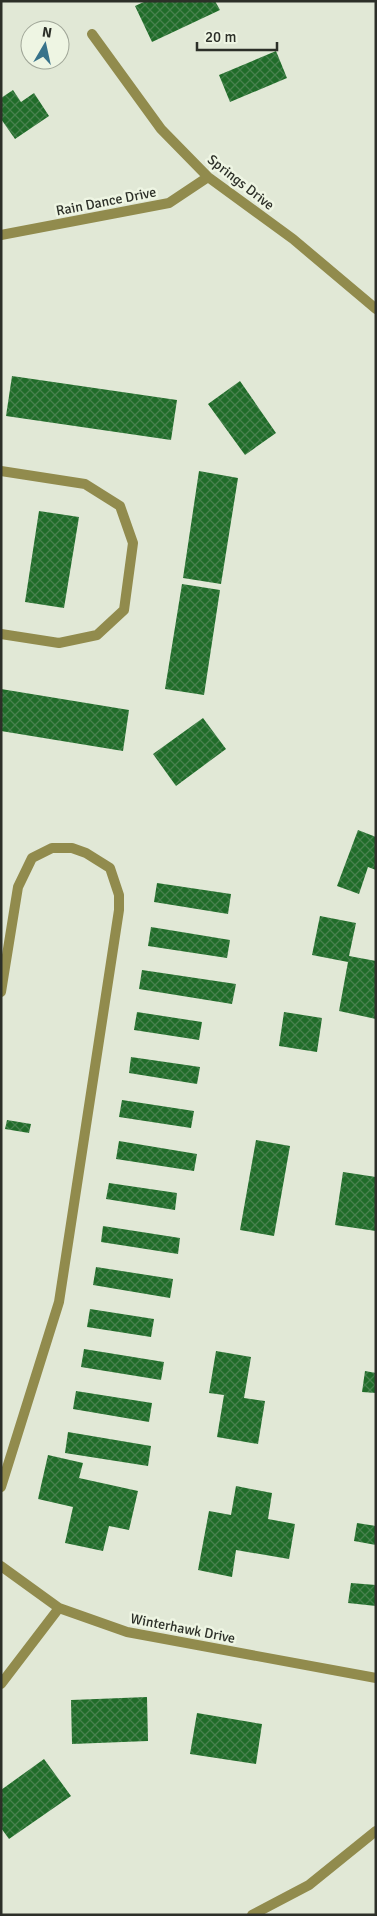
<svg xmlns="http://www.w3.org/2000/svg" width="377" height="1916" viewBox="0 0 377 1916" font-family="Signika,sans-serif">
<style>
.building{fill:url(#building-cross-hatch)}
.lines{fill:none;stroke-linecap:round;stroke-linejoin:round}
.minor{stroke:#918b4d;stroke-width:10}
.labels{text-anchor:middle;stroke-width:5;stroke-linejoin:round;paint-order:stroke}
.street-label{font-size:14px;fill:#2c2f28;stroke:#eef5e3}
</style>
<defs>
<pattern id="building-cross-hatch" width="8" height="8" patternUnits="userSpaceOnUse" patternTransform="scale(1.25)"><rect width="8" height="8" fill="#206c29"/><path d="M0 0l8 8M0 8l8-8" fill="none" stroke="#48814e"/></pattern>
</defs>
<rect width="100%" height="100%" fill="#e1e8d6"/>
<path class="building" d="M146 1H215L220 10 152 42 135 6Z
M276 51 287 78 230 102 219 75Z
M13 90 21 102 34 93 49 116 15 139 1 119V98Z
M12 376 177 400 171 440 6 416Z
M240 381 276 433 245 455 208 404Z
M199 471 238 478 221 584 183 578Z
M39 511 79 517 64 608 25 602Z
M182 584 220 590 204 695 165 689Z
M1 689 129 710 123 751 1 731Z
M203 718 226 749 176 786 153 754Z
M358 830 376 837V870L368 867 359 894 337 886Z
M157 883 231 894 228 914 154 902Z
M320 916 356 923 349 956 376 961V1019L339 1011 348 962 312 955Z
M151 927 230 940 227 958 148 946Z
M142 970 236 984 232 1004 139 989Z
M137 1012 202 1022 199 1040 134 1030Z
M284 1012 322 1018 317 1052 279 1046Z
M131 1057 200 1067 197 1084 129 1073Z
M122 1100 194 1111 191 1128 119 1117Z
M7 1120 31 1124 29 1133 5 1129Z
M256 1140 290 1146 274 1236 240 1230Z
M119 1141 197 1154 194 1171 116 1159Z
M343 1172 376 1177V1231L335 1225Z
M109 1183 177 1193 175 1210 106 1199Z
M103 1226 180 1238 178 1254 101 1242Z
M96 1267 173 1279 170 1298 93 1285Z
M90 1309 154 1319 151 1337 87 1327Z
M84 1349 164 1362 161 1380 81 1367Z
M216 1351 251 1357 244 1398 265 1401 258 1444 217 1437 224 1395 209 1393Z
M365 1371 376 1373V1393L362 1392Z
M76 1391 152 1403 149 1422 73 1409Z
M68 1432 151 1446 148 1466 65 1453Z
M48 1455 83 1463 79 1478 138 1491 129 1530 109 1526 103 1551 65 1543 73 1507 38 1499Z
M236 1486 272 1493 268 1519 295 1524 289 1559 236 1550 232 1577 198 1570 209 1511 231 1515Z
M357 1523 376 1526V1545L354 1541Z
M351 1583 376 1585V1606L348 1603Z
M147 1697 148 1741 72 1744 71 1700Z
M197 1713 262 1724 256 1764 190 1754Z
M44 1759 71 1796 9 1839 1 1828V1790Z"/>
<g class="lines">
<path class="minor" d="M92 34 161 129 208 177 293 239 376 309
M1 235 169 203 208 177
M1 471 85 484 120 506 133 543 124 610 97 635 59 643 1 634
M1 992 18 887 32 858 52 848H72L86 853 110 868 119 895V910L59 1302 1 1487
M1 1566 59 1608 127 1632 376 1678
M1 1684 59 1608
M252 1915 309 1885 376 1831"/>
</g>
<g class="labels">
<g class="street-label">
<text transform="translate(241 182) rotate(38)" y="5">Springs Drive</text>
<text transform="translate(106 201) rotate(-11)" y="5">Rain Dance Drive</text>
<text transform="translate(183 1628) rotate(11)" y="5">Winterhawk Drive</text>
</g>
</g>
<rect width="377" height="1916" fill="none" stroke="#2c2f28" stroke-width="5"/>
<g transform="translate(45 45) rotate(9)"><circle r="24" fill="#eef5e3" stroke="#a0a698"/>
<path d="M0-4L9 19L0 12L-9 19Z" fill="#38738b"/>
<text y="-8" font-size="14" font-weight="bold" text-anchor="middle" fill="#2c2f28">N</text>
</g>
<path d="M197 42v8h80v-8" fill="none" stroke="#2c2f28" stroke-width="2.5"/>
<text x="205" y="42" font-size="15" fill="#2c2f28" stroke="#eef5e3" stroke-width="4" paint-order="stroke">20 m</text>
</svg>
